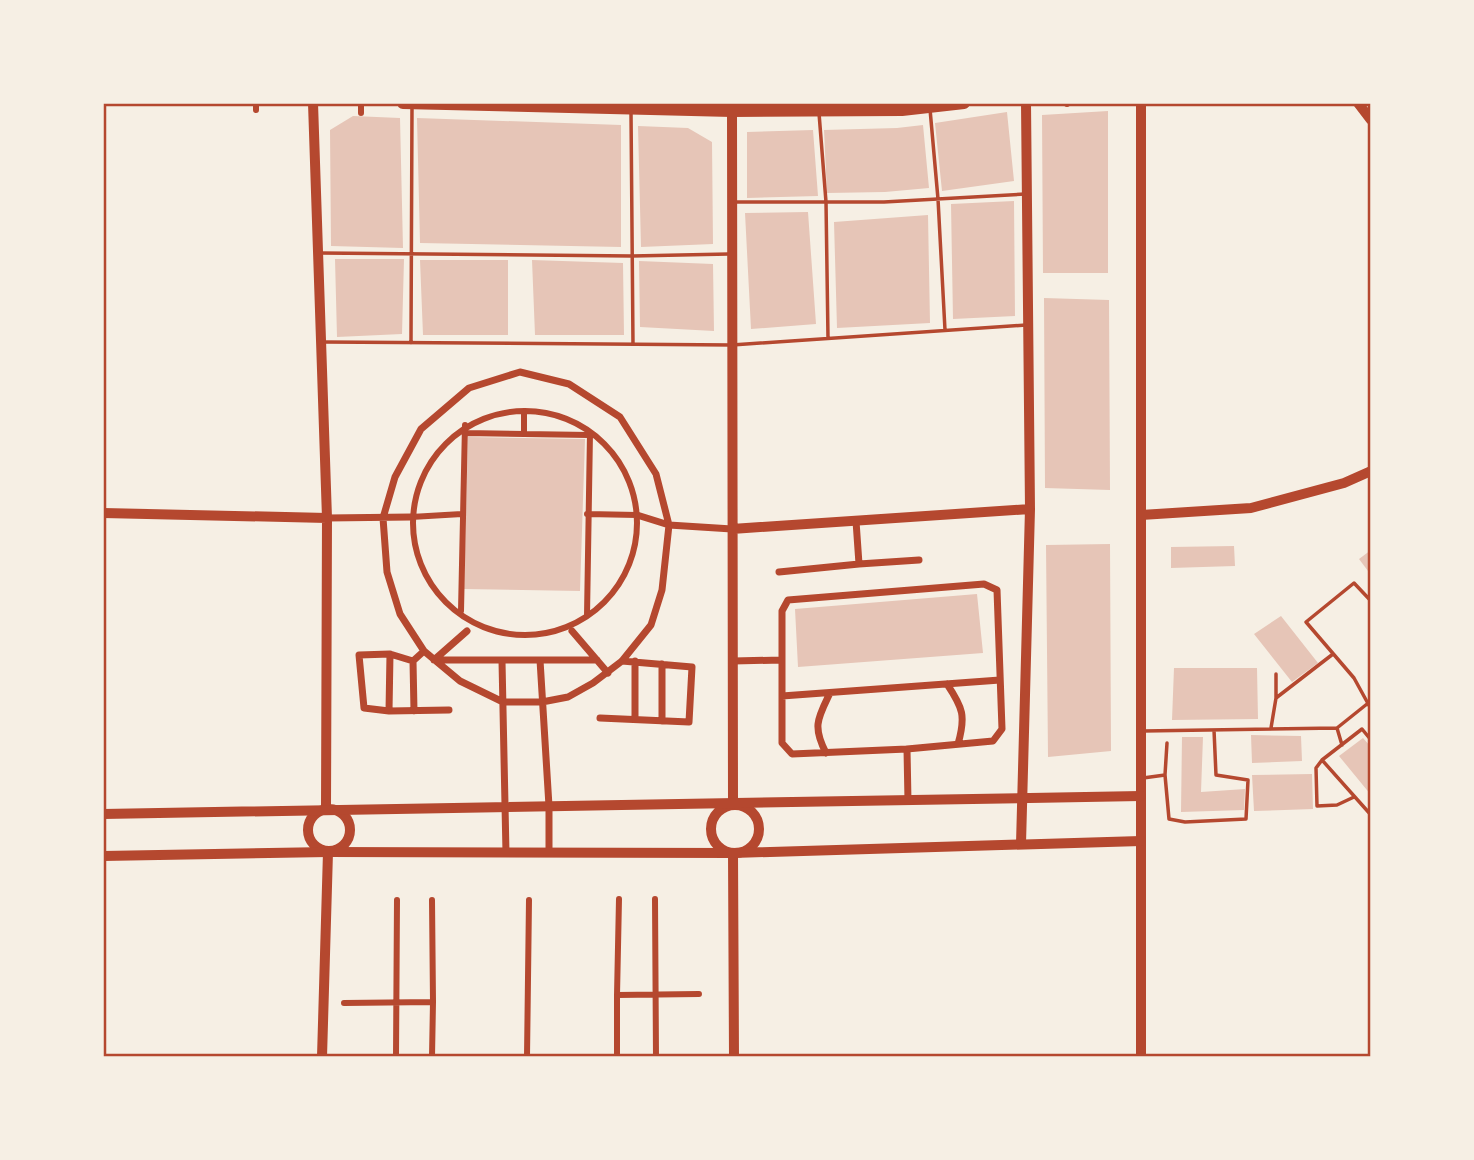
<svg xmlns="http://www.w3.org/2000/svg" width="1474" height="1160" viewBox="0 0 1474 1160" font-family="Lato,sans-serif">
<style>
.building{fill:#e6c5b7}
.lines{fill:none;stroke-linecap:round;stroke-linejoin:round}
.service{stroke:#b5482f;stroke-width:3.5}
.pedestrian{stroke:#b5482f;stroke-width:6}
.minor{stroke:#b5482f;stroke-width:7}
.tertiary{stroke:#b5482f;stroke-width:10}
.secondary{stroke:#b5482f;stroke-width:10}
.trunk{stroke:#b5482f;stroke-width:12}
.neatline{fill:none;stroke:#b5482f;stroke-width:2.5}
</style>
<rect width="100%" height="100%" fill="#f6efe4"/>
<path class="building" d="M1108 111V273H1043L1042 115Z
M1007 112 1014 181 942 191 935 123Z
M353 116 400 118 403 248 331 246 330 130Z
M417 118 621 125V247L420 243Z
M923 125 929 188 885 192 827 193 824 130 897 128Z
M638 126 688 128 712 142 713 244 641 247Z
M813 130 818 196 747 198V132Z
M1014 201 1015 316 953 319 951 204Z
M808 212 816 324 751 329 745 213Z
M928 215 930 323 837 328 834 222Z
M335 259H404L402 334 337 337Z
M420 260H508V335H423Z
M532 260 623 263 624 335H535Z
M639 261 713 264 714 331 640 327Z
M1044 298 1109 300 1110 490 1045 488Z
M468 437 585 439 580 591 464 589Z
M1110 544 1111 751 1048 757 1046 545Z
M1234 546 1235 566 1171 568V547Z
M1371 550V575L1359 559Z
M977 594 983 653 798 667 795 609Z
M1281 616 1318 663 1292 682 1254 634Z
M1174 668H1257L1258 719 1172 720Z
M1251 735 1301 736 1302 761 1252 763Z
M1182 737H1203L1201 792 1245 789 1244 810 1181 812Z
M1363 738 1371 747V795L1339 756Z
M1312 774 1313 809 1254 811 1252 775Z"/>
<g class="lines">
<path class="service" d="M930 109 938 199 945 330
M631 112 633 344
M819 113 826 202 828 338
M735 202H884L1025 194
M320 253 632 256 729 254
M324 342 732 345 1026 325
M411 343 412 107
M1371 601 1354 583 1306 622 1354 678 1371 709
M1276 674V698
M1271 728 1276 698 1333 654
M1337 728 1342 745
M1143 731 1337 728 1367 704
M1371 740 1362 729 1322 760 1371 815
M1322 760 1316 768 1317 806 1337 805 1354 797
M1165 775 1169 819 1185 822 1246 819 1248 780 1216 775 1214 730
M1143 778 1165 775 1167 743"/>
<path class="pedestrian" d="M1067 103V104
M256 110V103
M361 113V103
M524 411V434
M413 523a112 112 0 1 1 224 0a112 112 0 1 1-224 0Z
M465 433 589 435
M587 514 637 515
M411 517 462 514
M461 611 465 425
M587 616 590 433
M655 899 656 1057
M617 995 619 899
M344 1003 433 1002 432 900
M396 1057 397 900
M432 1057 433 1002
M527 1057 529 900
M617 1057V995L699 994"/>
<path class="minor" d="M520 372 569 384 620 417 656 474 669 525 662 590 651 625 622 661 593 683 568 697 542 702H503L460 681 424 651 400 614 387 572 383 518 395 477 421 429 469 388Z
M637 515 669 525 732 529
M327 518 411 517
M859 564 919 560
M779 572 859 564 856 521
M572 631 608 673
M424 651 413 661 390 654 359 655 364 708 389 711 449 710
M434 660H540
M434 660 467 631
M413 661 414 711
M502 661 506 853
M733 661 782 660
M947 684C963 708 966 716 958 744
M782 696 1000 680
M389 711 390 654
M600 718 689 722 692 667 622 661
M635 718V661
M662 721V664
M907 749 792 754 782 743V611L788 600 984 584 997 590 1002 729 993 741 907 749 908 801
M826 753C812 726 818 718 830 693
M549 853V806L540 660H597"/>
<path class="tertiary" d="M313 103 327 518 326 809
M1141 103V1057
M1358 103 1371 120
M732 111 733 804
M103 513 327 518
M1141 515 1251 508 1344 483 1371 471
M732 529 1030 509
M711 829a24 24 0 1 1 48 0a24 24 0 1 1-48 0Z
M308 830a21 21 0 1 1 42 0a21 21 0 1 1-42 0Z
M1021 844 1030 509 1026 103
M733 853 734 1057
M322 1057 328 852"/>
<path class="secondary" d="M103 814 1141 796
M103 856 328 852 733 853 1141 841"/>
<path class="trunk" d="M403 103 732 111 902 110 964 103"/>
</g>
<rect width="1474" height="1160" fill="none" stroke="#f6efe4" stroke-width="210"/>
<rect x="105" y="105" width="1264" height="950" class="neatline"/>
</svg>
